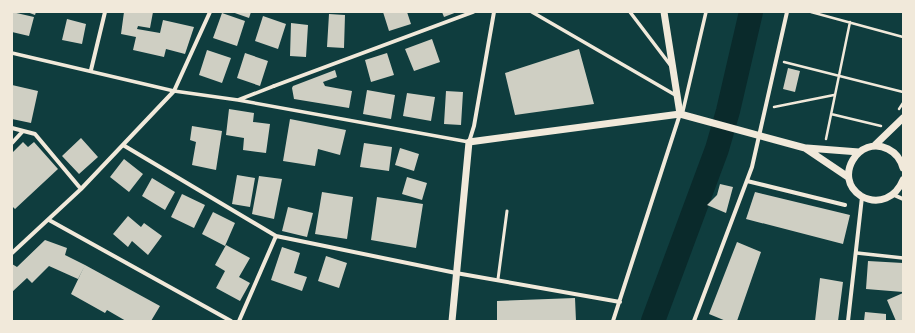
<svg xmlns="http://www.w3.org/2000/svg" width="915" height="333" viewBox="0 0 915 333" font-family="Ubuntu,sans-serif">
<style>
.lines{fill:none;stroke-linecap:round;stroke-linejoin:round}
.river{stroke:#0a2a2b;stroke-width:24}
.building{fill:#cfcfc3}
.path{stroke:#f1e9da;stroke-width:2.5}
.service{stroke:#f1e9da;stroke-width:3}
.pedestrian{stroke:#f1e9da;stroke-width:3.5}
.minor{stroke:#f1e9da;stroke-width:4}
.tertiary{stroke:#f1e9da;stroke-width:7}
</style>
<rect width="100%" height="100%" fill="#0f3d3e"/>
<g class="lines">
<path class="river" d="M653 321 717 149 728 111 751 12"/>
</g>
<path class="building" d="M12 12 34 17 29 36 12 32Z
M27 12H36L35 15Z
M124 12H153L150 28 138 26 137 29 160 33 163 20 194 27 185 54 166 49 164 57 133 50 136 37 121 34Z
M232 12H251L249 18Z
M383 12H407L411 24 389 31Z
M442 12H457L444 17Z
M222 13 245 21 237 46 213 38Z
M329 14 345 15 344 48 327 47Z
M263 16 286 24 278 49 255 41Z
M67 19 86 24 82 44 62 40Z
M291 23 308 25 306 57 290 56Z
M432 39 440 62 414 71 405 49Z
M579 49 594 104 515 115 505 73Z
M207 50 231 58 222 83 199 75Z
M245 53 268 61 260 86 237 78Z
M387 53 394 75 371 82 365 60Z
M788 68 800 71 795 92 783 89Z
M335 70 337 77 323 82 325 86 352 91 349 108 294 99 292 88 293 86Z
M12 85 38 91 31 123 12 119Z
M367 90 395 95 391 119 363 114Z
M446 91 463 92 461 125 444 124Z
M407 93 435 97 431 121 403 116Z
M229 109 254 113 253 122 270 124 266 153 243 150 244 138 226 135Z
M290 119 346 130 340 155 318 149 315 166 283 161Z
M192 126 222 131 216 170 192 165 196 142 190 140Z
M81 138 98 157 79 174 62 156Z
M23 142 28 147 34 142 58 169 15 209 12 206V153Z
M364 143 392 147 389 171 360 167Z
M400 148 419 154 414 171 395 165Z
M124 159 143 174 129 192 110 177Z
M237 175 255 178 250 207 232 204Z
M259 176 282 179 274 219 252 214Z
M407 177 427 183 422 200 402 194Z
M152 178 175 192 165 210 142 196Z
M720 184 733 187 726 213 707 205 717 195Z
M322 192 353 197 347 239 315 234Z
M755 192 850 215 843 244 746 219Z
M182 194 205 205 194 228 171 217Z
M377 197 423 204 416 248 371 240Z
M288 207 313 213 307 237 282 231Z
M213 212 235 223 225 246 202 234Z
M128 216 141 227 144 223 162 236 148 255 132 241 128 247 113 234Z
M45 240 67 248 65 255 85 265 78 279 49 266 32 283 27 278 12 292V264L17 267Z
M737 242 761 252 737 321H726L709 314Z
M226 245 250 258 239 277 250 283 240 301 216 288 225 271 215 265Z
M282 247 300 253 294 273 307 277 302 291 271 280Z
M326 256 347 263 339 288 318 281Z
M868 261 903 263V292L866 289Z
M85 265 160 306 151 321H126L107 310 105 313 71 294Z
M820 278 843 282 838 321H815Z
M903 293V321H896L887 300Z
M575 298 576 321H497V301Z
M865 312 886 314V321H864Z"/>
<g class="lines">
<path class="path" d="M811 12 903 37
M784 62 903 92
M774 107 834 95
M899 109 903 103
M831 114 881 126
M826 139 850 22"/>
<path class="service" d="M498 279 507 211"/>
<path class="pedestrian" d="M532 12 677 96
M630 12 671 66
M12 53 174 91 238 100 469 142
M238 100 274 86
M682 115 706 12
M857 253 903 258"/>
<path class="minor" d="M91 70 105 12
M274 86 473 12
M12 128 35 134 81 189
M469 142 474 126 494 12
M12 143 23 131
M123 145 276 236 456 273 620 302
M747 181 845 205
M894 195 903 199
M49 220 231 321
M12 253 81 189 174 91 210 12
M239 321 276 236
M613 321 680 114
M694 321 752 167 787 12
M848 321 862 197"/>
<path class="tertiary" d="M664 12 680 114
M875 145 903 118
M807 148 859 152
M903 168C901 160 896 153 888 149 859 134 832 178 861 196 879 206 896 197 903 180
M452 321 469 142 680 114 805 148 848 177"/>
</g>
<rect width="915" height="333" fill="none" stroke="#f1e9da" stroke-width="26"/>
</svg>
